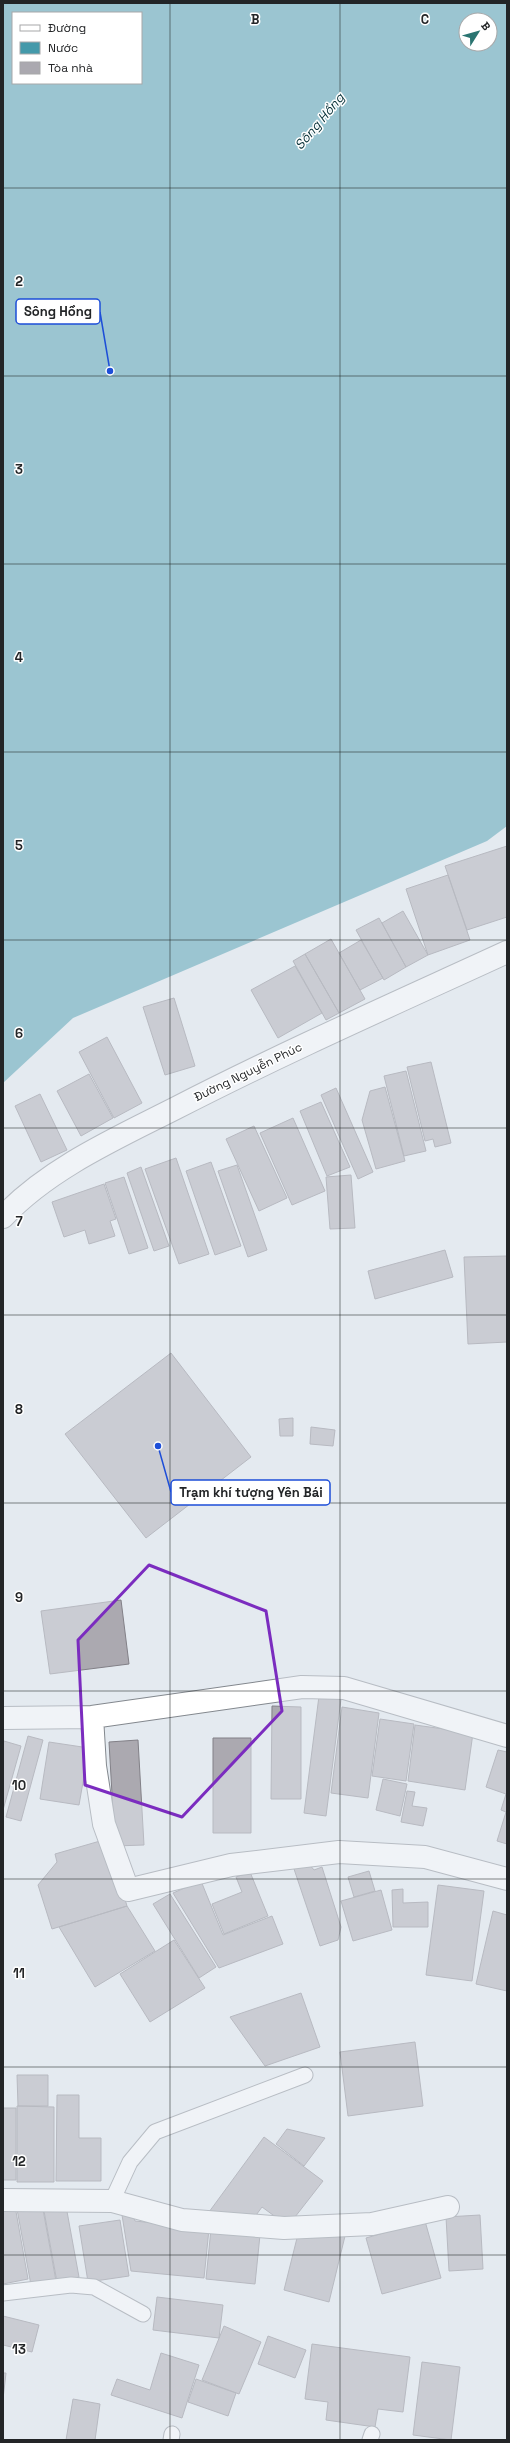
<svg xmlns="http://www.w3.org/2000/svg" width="510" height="2443" viewBox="0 0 510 2443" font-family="'Space Grotesk',sans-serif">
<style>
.water{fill:#49a;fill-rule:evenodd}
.building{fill:#aba9b0;stroke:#828087}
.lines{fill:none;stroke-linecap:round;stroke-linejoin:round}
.service-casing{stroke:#83888e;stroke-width:17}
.minor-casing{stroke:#83888e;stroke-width:24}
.primary-casing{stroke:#83888e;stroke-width:24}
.service{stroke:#fff;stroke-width:15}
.minor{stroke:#fff;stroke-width:22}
.primary{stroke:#fff;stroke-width:22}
.marked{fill:none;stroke:#7b2cbf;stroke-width:3;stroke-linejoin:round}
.grid{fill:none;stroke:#232527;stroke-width:1;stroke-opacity:0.55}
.labels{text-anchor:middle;stroke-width:3;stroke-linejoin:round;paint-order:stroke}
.street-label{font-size:12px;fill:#232527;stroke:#fff}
.water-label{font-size:13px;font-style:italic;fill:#073138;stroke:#fff}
.grid-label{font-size:13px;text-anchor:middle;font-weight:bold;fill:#232527;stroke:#fff;stroke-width:3;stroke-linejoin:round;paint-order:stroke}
.leader{fill:none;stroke:#1d4ed8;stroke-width:1.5}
.callout-dot{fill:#1d4ed8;stroke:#fff;stroke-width:1.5}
.callout{fill:#fff;stroke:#1d4ed8;stroke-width:1.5}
.callout-label{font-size:13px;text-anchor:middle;font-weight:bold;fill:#232527}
</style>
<rect width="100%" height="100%" fill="#e4eaf0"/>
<path class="water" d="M3 3H507V826L487 841 73 1018 3 1083ZM13 13H141V83H13ZM466 20H490V44H466Z"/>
<path class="building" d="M507 846V917L467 930 445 866Z
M448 875 470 940 428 955 406 889Z
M403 911 428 955 406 967 382 923Z
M379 918 406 967 384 980 356 930Z
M331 939 365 999 339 1013 305 954Z
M361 940 383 978 360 990 339 953Z
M305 954 339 1013 326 1020 293 961Z
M295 966 322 1013 278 1038 251 990Z
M174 998 195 1066 165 1075 143 1007Z
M107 1037 142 1103 114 1118 79 1052Z
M431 1062 451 1143 435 1147 433 1139 425 1141 407 1067Z
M406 1071 426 1151 404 1156 384 1076Z
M89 1074 113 1118 81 1136 57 1091Z
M385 1087 405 1161 376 1169 362 1120 370 1091Z
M336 1088 373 1172 358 1179 321 1095Z
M40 1094 67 1150 41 1162 15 1106Z
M321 1102 350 1167 327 1176 300 1111Z
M293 1118 325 1191 292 1205 260 1133Z
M254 1126 287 1198 259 1211 226 1139Z
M176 1158 209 1254 179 1264 145 1169Z
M211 1162 241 1246 215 1255 186 1171Z
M237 1165 267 1250 248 1257 218 1171Z
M141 1167 169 1246 154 1251 127 1173Z
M351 1175 355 1228 330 1229 326 1177Z
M124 1177 148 1248 129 1254 105 1183Z
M104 1184 116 1219 110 1221 115 1236 89 1244 85 1230 64 1237 52 1202Z
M445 1250 453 1277 375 1299 368 1271Z
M507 1256V1342L468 1344 464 1257Z
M171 1353 251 1457 146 1538 65 1434Z
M293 1418V1436H280L279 1419Z
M311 1427 335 1430 333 1446 310 1444Z
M121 1600 129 1664 50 1674 41 1611Z
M319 1696 341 1699 326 1816 304 1813Z
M272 1706 301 1707V1799H271Z
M342 1707 379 1713 368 1798 331 1793Z
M380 1719 414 1724 406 1781 372 1776Z
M415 1725 473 1733 465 1790 408 1781Z
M28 1736 43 1740 21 1821 6 1817Z
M213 1738H251V1833H213Z
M138 1740 144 1845 115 1846 109 1742Z
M4 1741 21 1746 3 1810V1746Z
M49 1742 89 1748 79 1805 40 1799Z
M498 1750 507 1752V1844L497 1841 506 1812 501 1810 506 1794 486 1787Z
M383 1779 407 1784 400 1816 376 1810Z
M407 1791 415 1792 412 1806 427 1808 423 1826 401 1822Z
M107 1839 127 1906 52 1929 38 1885 57 1862 55 1854Z
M309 1864 314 1870 322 1867 341 1927 338 1940 320 1946 294 1869Z
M369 1871 375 1891 354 1897 348 1877Z
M250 1872 268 1916 224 1934 212 1904 242 1892 236 1877Z
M201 1881 223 1935 272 1916 283 1944 219 1968 173 1893Z
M438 1885 484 1891 472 1981 426 1975Z
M403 1889V1903L428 1902V1927H393L392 1890Z
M381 1890 392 1930 353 1941 341 1901Z
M170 1894 216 1967 199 1978 153 1904Z
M127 1906 155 1951 95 1987 59 1927Z
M493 1911 507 1915V1991L476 1984Z
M174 1940 205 1988 150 2022 120 1974Z
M301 1993 320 2047 265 2066 230 2017Z
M415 2042 423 2106 348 2116 340 2052Z
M17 2075H48V2106H18Z
M57 2095H79V2138H101V2181H56Z
M17 2106 54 2107V2182H17Z
M3 2108H16V2180H3Z
M287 2129 325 2138 304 2166 276 2144Z
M264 2137 323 2181 288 2226 262 2207 251 2222 209 2212Z
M42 2204 56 2281 31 2285 17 2209Z
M15 2206 28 2279 3 2284V2208Z
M66 2206 79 2277 57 2282 44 2211Z
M132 2214 135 2221 209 2229 204 2278 131 2271 122 2215Z
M480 2215 483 2269 449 2271 446 2217Z
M120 2220 129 2276 88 2282 79 2226Z
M425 2221 441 2278 382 2294 366 2238Z
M211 2229 260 2235 255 2284 206 2279Z
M345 2236 329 2302 284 2290 297 2238Z
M157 2297 223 2305 219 2338 153 2330Z
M3 2316 39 2325 32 2352 3 2345Z
M224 2326 261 2342 239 2394 202 2380Z
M268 2336 306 2350 295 2378 258 2364Z
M312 2344 410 2357 403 2412 378 2409 375 2427 326 2420 328 2402 305 2399Z
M161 2353 199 2365 182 2418 111 2395 117 2379 150 2390Z
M422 2362 460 2367 451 2440 413 2435Z
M3 2373H6L3 2399Z
M196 2379 236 2393 228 2416 188 2402Z
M73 2399 100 2404 95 2440H66Z"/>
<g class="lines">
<g class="service-casing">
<path id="service" d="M112 2201 130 2162 155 2132 305 2075
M3 2293 71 2285 94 2287 143 2314
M171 2440 172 2434
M370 2440 372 2434"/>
</g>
<g class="minor-casing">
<path id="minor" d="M92 1717 95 1766 104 1824 128 1890 231 1865 339 1852 425 1857 507 1879
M3 1718 92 1717 302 1687 344 1688 507 1736
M3 2200 112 2201 182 2220 284 2228 372 2224 448 2207"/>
</g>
<g class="primary-casing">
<path id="primary" d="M3 1217C49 1168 117 1138 176 1108 285 1052 396 1003 507 952"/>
</g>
<use href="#service" class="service"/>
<use href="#minor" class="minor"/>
<use href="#primary" class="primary"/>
</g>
<path d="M0 0H510V2443H0ZM149 1565 266 1611 282 1711 182 1817 85 1785 78 1640Z" fill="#e4eaf0" fill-opacity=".55" fill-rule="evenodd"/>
<path class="marked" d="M149 1565 266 1611 282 1711 182 1817 85 1785 78 1640Z"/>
<path class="grid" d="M170 3V2440M340 3V2440M3 188H507M3 376H507M3 564H507M3 752H507M3 940H507M3 1128H507M3 1315H507M3 1503H507M3 1691H507M3 1879H507M3 2067H507M3 2255H507"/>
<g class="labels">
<g class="street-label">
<text transform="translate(248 1072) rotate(-26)" y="4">Đường Nguyễn Phúc</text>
</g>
<g class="water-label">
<text transform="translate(319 121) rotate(-50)" y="5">Sông Hồng</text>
</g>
</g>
<g class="grid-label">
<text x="255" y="24">B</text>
<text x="425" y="24">C</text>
<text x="19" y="286">2</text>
<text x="19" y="474">3</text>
<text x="19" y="662">4</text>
<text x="19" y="850">5</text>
<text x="19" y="1038">6</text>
<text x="19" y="1226">7</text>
<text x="19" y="1414">8</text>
<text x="19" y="1602">9</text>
<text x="19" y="1790">10</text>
<text x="19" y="1978">11</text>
<text x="19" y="2166">12</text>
<text x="19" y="2354">13</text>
</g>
<path class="leader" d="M110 371L100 312M158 1446L171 1492"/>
<g class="callout-dot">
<circle cx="110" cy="371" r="4"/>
<circle cx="158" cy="1446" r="4"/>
</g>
<g class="callout">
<rect x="16" y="299" width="84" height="25" rx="4"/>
<rect x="171" y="1480" width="159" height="25" rx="4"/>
</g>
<g class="callout-label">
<text x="58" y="316">Sông Hồng</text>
<text x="251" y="1497">Trạm khí tượng Yên Bái</text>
</g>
<rect width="510" height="2443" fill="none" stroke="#232527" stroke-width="8"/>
<rect x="12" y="12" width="130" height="72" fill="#ffffff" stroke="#a7a8a9"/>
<rect x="20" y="25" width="20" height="6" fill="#ffffff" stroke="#a7a8a9"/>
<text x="48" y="32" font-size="12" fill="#232527">Đường</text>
<rect x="20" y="42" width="20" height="12" fill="#4499aa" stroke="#a7a8a9"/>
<text x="48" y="52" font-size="12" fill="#232527">Nước</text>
<rect x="20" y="62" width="20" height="12" fill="#aba9b0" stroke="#a7a8a9"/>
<text x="48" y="72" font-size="12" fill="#232527">Tòa nhà</text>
<g transform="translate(478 32) rotate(53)"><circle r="19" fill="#ffffff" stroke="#a7a8a9"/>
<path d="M0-3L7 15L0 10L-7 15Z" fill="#2a7471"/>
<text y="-6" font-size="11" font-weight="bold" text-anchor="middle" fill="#232527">B</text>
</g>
</svg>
